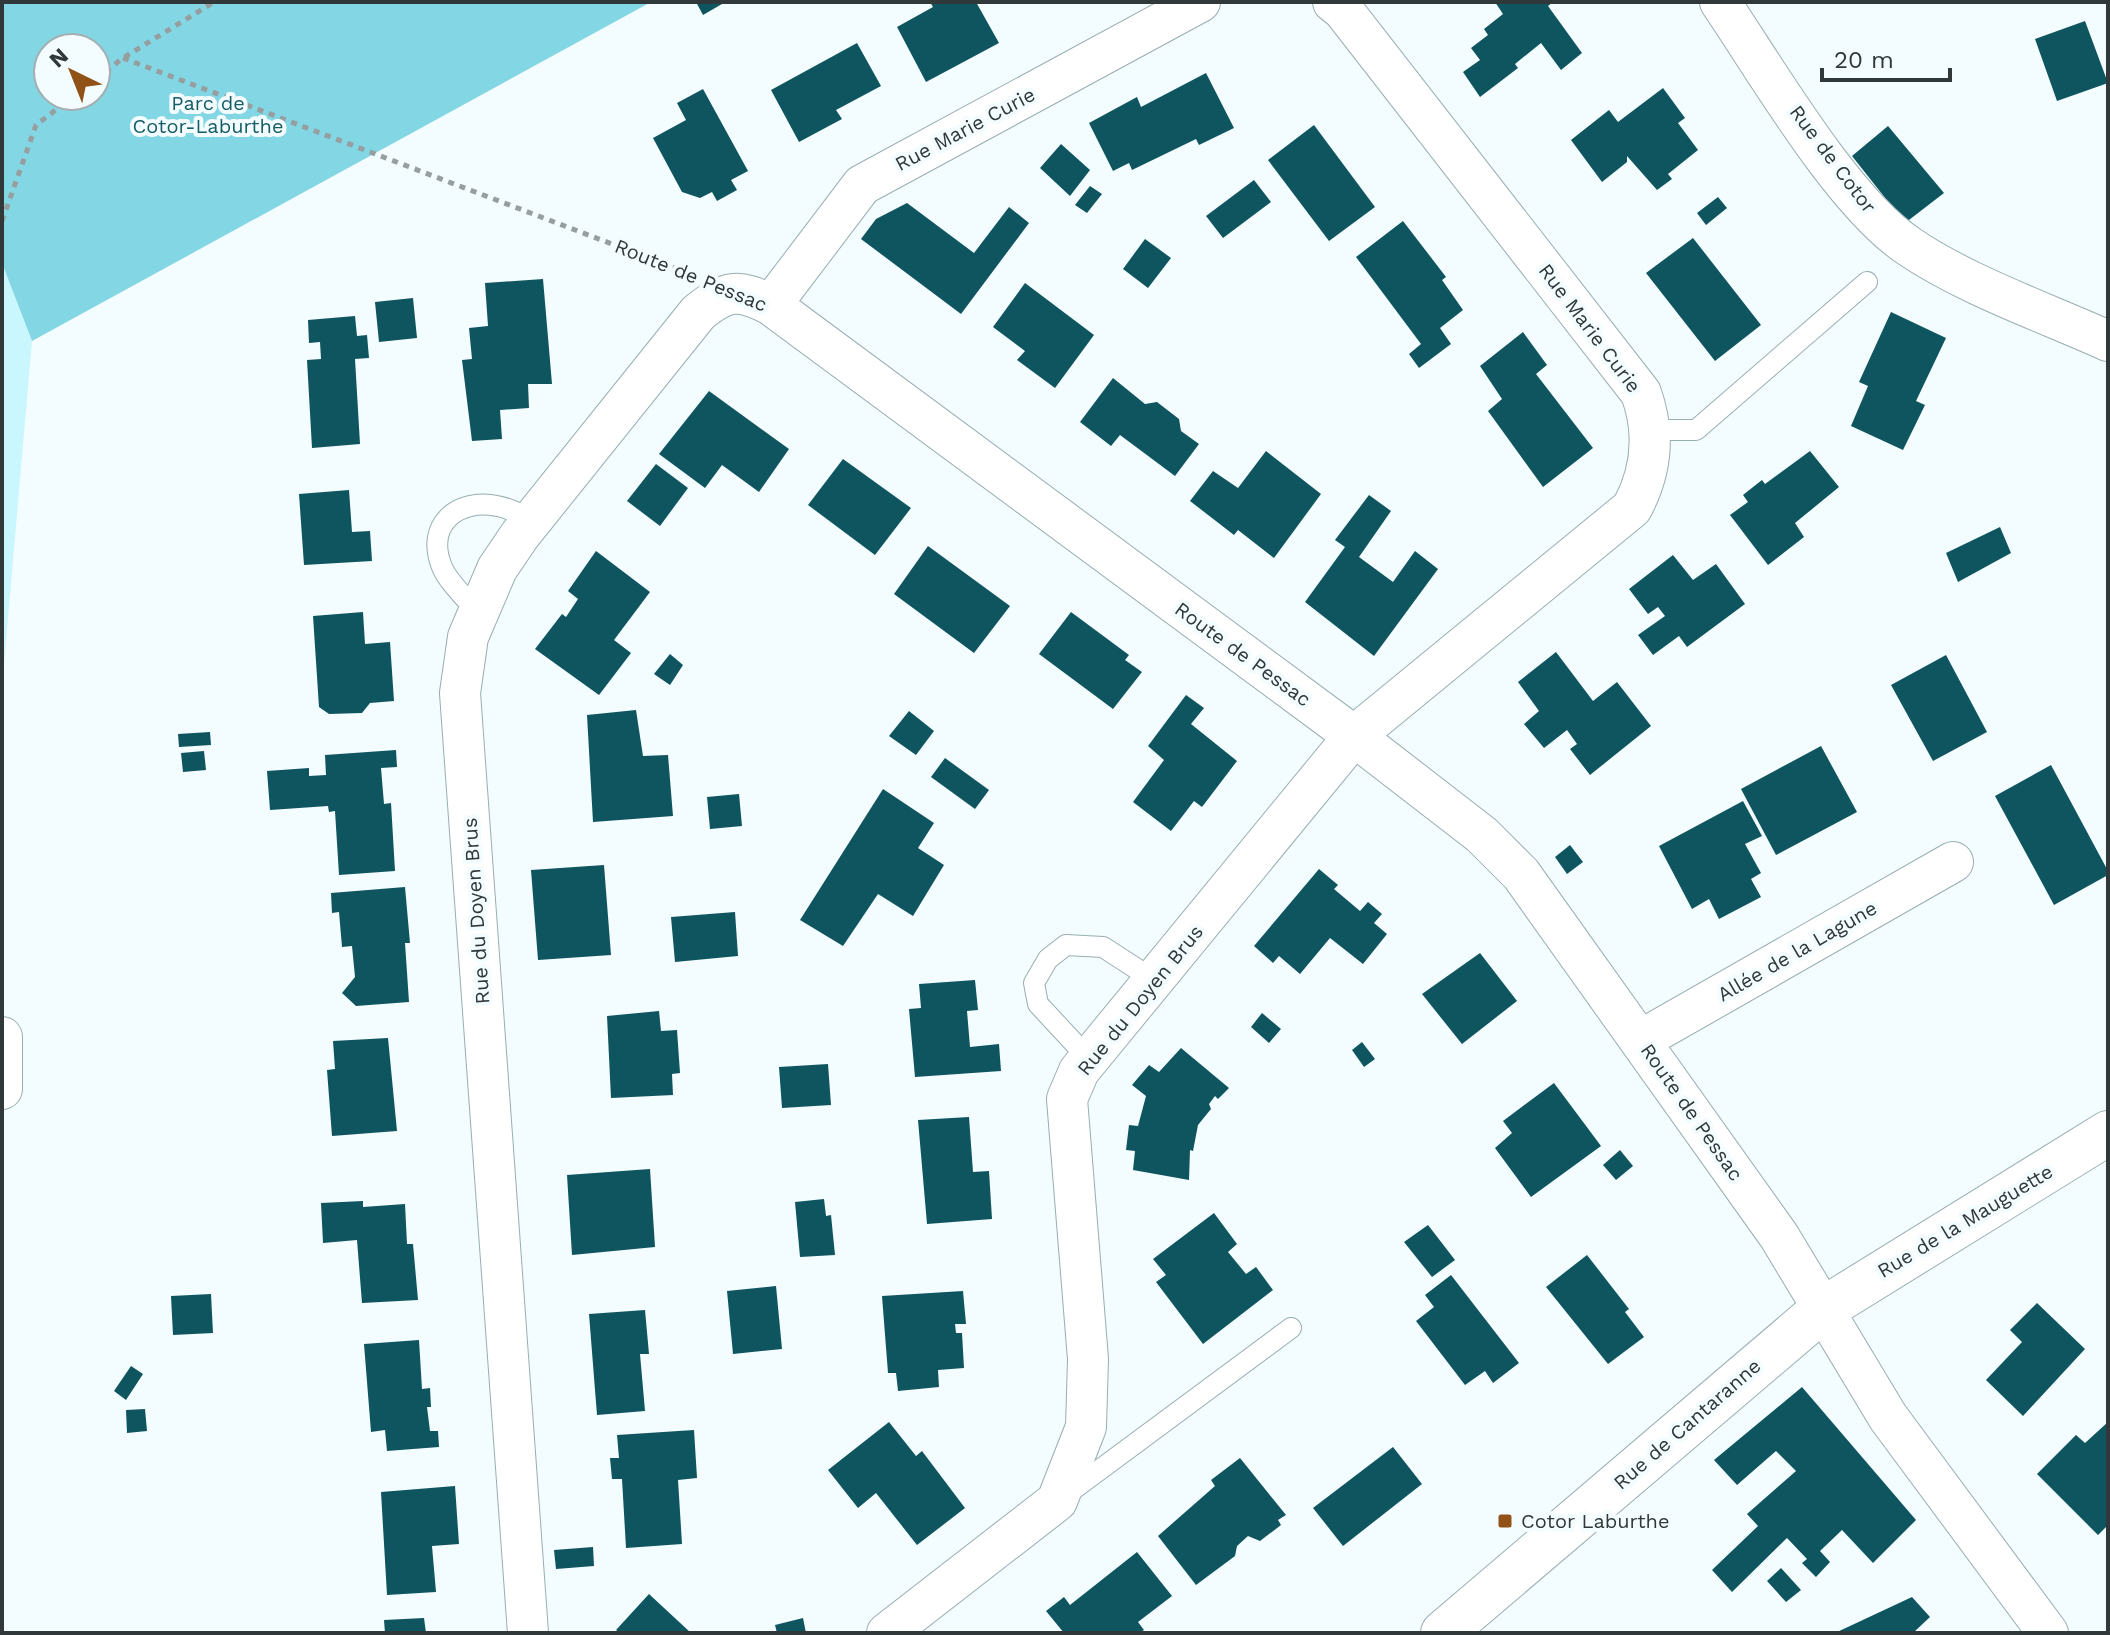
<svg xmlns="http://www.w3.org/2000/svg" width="2110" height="1635" viewBox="0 0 2110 1635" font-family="'Work Sans',sans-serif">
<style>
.green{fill:#caf6fe}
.forest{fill:#83d6e4;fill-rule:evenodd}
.building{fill:#0f555f}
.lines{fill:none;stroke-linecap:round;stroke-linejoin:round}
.service-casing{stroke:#98aeb1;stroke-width:22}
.minor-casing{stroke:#98aeb1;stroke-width:42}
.tertiary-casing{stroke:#98aeb1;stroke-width:46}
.path{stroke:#969ea0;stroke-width:5;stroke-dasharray:6 6;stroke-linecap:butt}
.service{stroke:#fff;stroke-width:20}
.minor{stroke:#fff;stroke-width:40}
.tertiary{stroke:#fff;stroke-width:44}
.poi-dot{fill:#905216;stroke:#f3fcfe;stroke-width:3}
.labels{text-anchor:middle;stroke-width:8;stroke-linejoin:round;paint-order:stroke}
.park-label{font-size:20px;fill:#165c66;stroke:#f3fcfe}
.street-label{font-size:20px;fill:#30383a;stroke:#f3fcfe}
.poi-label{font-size:20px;fill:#30383a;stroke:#f3fcfe;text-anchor:start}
</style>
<rect width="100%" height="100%" fill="#f3fcfe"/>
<path class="green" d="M2 263 32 341 2 687Z"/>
<path class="forest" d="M2 2H651L32 341 2 263ZM48 48H96V96H48Z"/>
<path class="building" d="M696 2H721L722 4 703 15Z
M930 2H976L999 43 926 82 897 27 933 7Z
M1495 2H1553L1548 6 1582 53 1561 70 1541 43 1515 64 1518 68 1480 97 1463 72 1480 60 1471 48 1488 35 1484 29 1503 14Z
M2085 21 2108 83 2057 101 2035 39Z
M857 43 881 86 836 110 842 119 799 142 771 90Z
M1206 73 1234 128 1199 145 1196 139 1132 170 1129 163 1113 171 1089 123 1137 97 1141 107Z
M1663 88 1685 118 1678 123 1698 150 1668 174 1672 179 1657 190 1627 156V162L1602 182 1571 140 1609 110 1618 122Z
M703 89 748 171 731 180 737 190 717 201 712 192 700 198 682 192 653 138 686 120 677 103Z
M1314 125 1375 207 1329 241 1268 160Z
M1888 126 1944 193 1905 223 1852 156Z
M1061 144 1090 170 1070 196 1040 168Z
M1254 180 1271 202 1223 238 1206 216Z
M1090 186 1102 194 1087 213 1075 205Z
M1718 197 1727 208 1706 225 1697 213Z
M907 203 974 253 1009 207 1029 223 961 314 861 239 876 219Z
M1403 221 1446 277 1442 280 1463 310 1440 328 1451 344 1419 368 1409 354 1421 344 1356 257Z
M1693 238 1761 325 1715 361 1646 273Z
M1145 239 1171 258 1148 288 1123 269Z
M543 279 552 384H528L529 408 500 410 502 439 472 441 462 360 472 359 469 328 488 326 485 283Z
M1025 283 1094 335 1055 388 1017 360 1025 351 993 327Z
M413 298 417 338 379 342 375 302Z
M1891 312 1946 338 1916 401 1925 405 1903 450 1851 426 1868 386 1859 382Z
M355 316 357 336 367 335 369 358 355 359 360 444 312 448 307 360 321 359 320 342 309 343 308 320Z
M1523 332 1547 365 1536 374 1593 448 1543 487 1488 411 1502 399 1480 366Z
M1113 378 1145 404 1157 402 1179 419 1181 431 1199 444 1175 476 1120 435 1111 446 1080 422Z
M709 391 789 449 759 492 722 465 705 488 659 454Z
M1266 451 1321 494 1274 558 1238 530 1234 535 1190 501 1213 471 1238 488Z
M1810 451 1839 487 1795 523 1804 537 1768 565 1730 515 1748 502 1743 495 1762 480 1765 484Z
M843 459 911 508 875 555 808 505Z
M656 464 688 488 660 526 627 501Z
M349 490 352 532 370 531 372 561 304 565 299 494Z
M1369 495 1391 511 1359 557 1393 582 1415 551 1438 569 1374 656 1305 602 1345 547 1335 540Z
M2000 527 2011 553 1958 582 1946 553Z
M928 546 1010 606 974 653 894 594Z
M596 551 650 592 614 640 631 653 599 695 535 649 562 614 566 617 578 599 568 591Z
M1673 555 1693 580 1716 564 1745 604 1687 647 1679 636 1653 655 1638 635 1665 616 1658 607 1648 614 1629 589Z
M363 612 365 644 390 642 394 701 370 703 362 713 329 714 319 707 313 616Z
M1071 612 1129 655 1125 660 1142 672 1113 709 1039 654Z
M1556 652 1593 701 1617 682 1651 726 1590 775 1570 749 1577 744 1567 730 1544 748 1524 724 1539 711 1518 682Z
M670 654 683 665 670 685 654 674Z
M1946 655 1987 732 1933 761 1891 685Z
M1186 695 1204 708 1191 724 1237 761 1202 807 1194 801 1171 831 1133 802 1164 760 1148 746Z
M636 710 643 756 668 755 673 816 593 822 587 715Z
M909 711 934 731 916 755 889 736Z
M210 732 211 745 179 747 178 734Z
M1821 746 1857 812 1776 855 1741 789Z
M396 750 397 767 381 768 384 804 391 803 395 871 339 875 335 811 329 812 328 806 270 810 267 771 309 768V776L326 775 325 755Z
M204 751 206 770 183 772 181 753Z
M945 758 989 790 975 809 931 777Z
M2051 765 2108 871V875L2054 905 1995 796Z
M883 789 934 823 918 848 944 865 913 916 878 894 843 946 800 920Z
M739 794 742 826 710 829 707 797Z
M1743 801 1762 836 1745 844 1761 873 1751 879 1761 897 1719 919 1709 899 1692 909 1659 846Z
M1570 845 1583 862 1567 874 1555 857Z
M604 865 611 955 538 960 531 870Z
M1319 869 1338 885 1334 889 1360 911 1368 902 1382 914 1374 923 1387 934 1363 964 1330 938 1300 974 1279 956 1273 963 1254 946Z
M405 887 410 943H405L409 1002 356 1006 342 993 355 977 352 946 342 947 339 912 332 913 331 893Z
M735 912 738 956 675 962 671 917Z
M1480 953 1517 1001 1462 1044 1422 994Z
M975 980 978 1010 967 1011 970 1047 999 1044 1001 1071 915 1077 909 1009 921 1008 919 984Z
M659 1011 661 1031 677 1030 680 1073 672 1074 673 1095 611 1098 607 1016Z
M1262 1013 1281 1029 1269 1043 1251 1027Z
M388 1038 397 1131 332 1136 327 1070 335 1069 333 1041Z
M1362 1042 1375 1059 1364 1067 1352 1050Z
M1181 1048 1229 1088 1218 1099 1215 1096 1209 1104 1211 1109 1198 1125 1193 1151 1190 1150 1189 1180 1133 1170 1135 1151 1126 1150 1129 1125 1138 1126 1146 1096 1132 1085 1149 1065 1159 1072Z
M828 1064 831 1105 782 1108 779 1067Z
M1554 1083 1601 1146 1531 1197 1495 1148 1512 1133 1503 1121Z
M969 1117 973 1172 989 1171 992 1219 927 1224 918 1120Z
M1620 1150 1633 1166 1616 1180 1603 1165Z
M650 1169 655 1247 572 1255 567 1175Z
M824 1199 826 1216 831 1215 835 1255 800 1257 795 1202Z
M363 1201V1207L405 1204 407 1244H413L418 1300 362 1303 357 1240 323 1243 321 1203Z
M1214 1213 1237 1244 1228 1252 1246 1274 1256 1267 1273 1290 1203 1344 1156 1282 1166 1275 1153 1259Z
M1428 1225 1455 1260 1432 1277 1404 1242Z
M1587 1255 1629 1309 1625 1312 1644 1337 1608 1364 1546 1287Z
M1451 1275 1519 1363 1493 1383 1485 1371 1465 1385 1416 1321 1434 1307 1425 1295Z
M776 1286 782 1349 733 1354 727 1291Z
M963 1291 966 1324H955L956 1333H962L964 1368 938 1370 939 1387 898 1391 896 1373H888L882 1296Z
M211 1294 213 1333 173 1335 171 1296Z
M2037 1303 2085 1349 2023 1416 1986 1380 2022 1342 2010 1330Z
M645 1310 649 1354H640L645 1411 597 1415 589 1314Z
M419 1340 422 1389 430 1388 431 1407H427L430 1431H438L439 1447 387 1451 385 1430 371 1432 364 1344Z
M131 1366 143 1374 126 1400 114 1391Z
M1802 1387 1916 1520 1873 1563 1842 1530 1820 1551 1830 1562 1816 1577 1802 1563 1807 1559 1787 1538 1732 1592 1712 1570 1758 1526 1747 1514 1796 1471 1776 1451 1737 1485 1714 1460Z
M145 1409 147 1431 127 1433 126 1410Z
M889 1422 916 1456 922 1451 965 1508 917 1545 876 1493 858 1508 828 1470Z
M2108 1422V1525L2098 1535 2037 1474 2076 1435 2085 1443Z
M694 1430 697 1478 678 1480 682 1544 626 1548 622 1479H612L610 1458H619L617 1435Z
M1393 1447 1422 1484 1343 1546 1313 1508Z
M1240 1458 1286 1515 1278 1520 1281 1525 1260 1541 1248 1536 1237 1546 1235 1556 1196 1585 1158 1536 1215 1486 1211 1480Z
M455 1486 459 1544 432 1546 436 1592 387 1595 381 1492Z
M593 1547 594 1566 556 1569 554 1550Z
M1137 1552 1172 1596 1138 1622 1144 1630 1139 1633H1064L1046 1611 1064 1597 1070 1605Z
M1781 1568 1801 1590 1786 1602 1767 1581Z
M649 1594 691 1633H620L616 1630Z
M1912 1597 1930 1617 1913 1633H1835Z
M424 1618 426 1633H385L384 1620Z
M803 1618 806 1633H777L775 1625Z"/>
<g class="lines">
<g class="service-casing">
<path id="service" d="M1650 430H1696L1867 282
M477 612C467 599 448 582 442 567 425 525 457 498 497 506 509 508 522 515 533 519
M1089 1059 1038 1004 1034 983 1048 959 1066 945 1103 947 1154 980
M1067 1494 1291 1328"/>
</g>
<g class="minor-casing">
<path id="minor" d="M1720 2C1767 71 1843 203 1910 247 1966 285 2046 313 2108 341
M771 305 862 185 1200 2
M2 1037V1089
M1641 1040 1953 862
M528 1633 460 693 468 637 497 569 520 535 698 313C726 290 738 288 771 305L1354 736 1482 835 1521 874 1779 1236 1888 1417 2048 1633
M887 1633 1057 1501 1086 1427 1088 1359 1067 1099 1079 1071 1354 736 1632 508C1652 471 1655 432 1641 393L1343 10 1333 2"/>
</g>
<g class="tertiary-casing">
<path id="tertiary" d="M1443 1633 1822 1310 2108 1133"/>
</g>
<path class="path" d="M123 58 683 271
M96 79 123 58 214 2
M2 221 36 125 74 96"/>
<use href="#service" class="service"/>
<use href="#minor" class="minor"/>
<use href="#tertiary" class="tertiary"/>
</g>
<rect class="poi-dot" x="1497" y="1513" width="16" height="16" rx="4"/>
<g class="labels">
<g class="park-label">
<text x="208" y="110">Parc de<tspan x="208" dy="23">Cotor-Laburthe</tspan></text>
</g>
<g class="street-label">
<text transform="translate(965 129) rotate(-28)" y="7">Rue Marie Curie</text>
<text transform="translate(1833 159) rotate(53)" y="7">Rue de Cotor</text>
<text transform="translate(691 275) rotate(22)" y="7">Route de Pessac</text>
<text transform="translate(1590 328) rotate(53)" y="7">Rue Marie Curie</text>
<text transform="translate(1243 654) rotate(36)" y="7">Route de Pessac</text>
<text transform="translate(476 911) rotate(-94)" y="7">Rue du Doyen Brus</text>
<text transform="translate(1797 951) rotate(-30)" y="7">Allée de la Lagune</text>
<text transform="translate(1140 1000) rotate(-51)" y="7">Rue du Doyen Brus</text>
<text transform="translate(1692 1112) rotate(55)" y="7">Route de Pessac</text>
<text transform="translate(1965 1221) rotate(-31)" y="7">Rue de la Mauguette</text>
<text transform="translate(1687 1424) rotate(-41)" y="7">Rue de Cantaranne</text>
</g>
<g class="poi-label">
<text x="1521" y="1528">Cotor Laburthe</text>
</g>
</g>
<rect width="2110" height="1635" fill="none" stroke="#30383a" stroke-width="8"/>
<g transform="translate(72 72) rotate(317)"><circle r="38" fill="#f3fcfe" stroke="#a5aeb0" stroke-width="2"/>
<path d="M0-6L14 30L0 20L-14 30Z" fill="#905216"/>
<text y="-12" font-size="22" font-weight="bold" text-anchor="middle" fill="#30383a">N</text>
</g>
<path d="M1822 68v12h128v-12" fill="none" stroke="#30383a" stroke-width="4"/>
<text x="1834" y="68" font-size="24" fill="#30383a" stroke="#f3fcfe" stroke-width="6" paint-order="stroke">20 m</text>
</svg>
